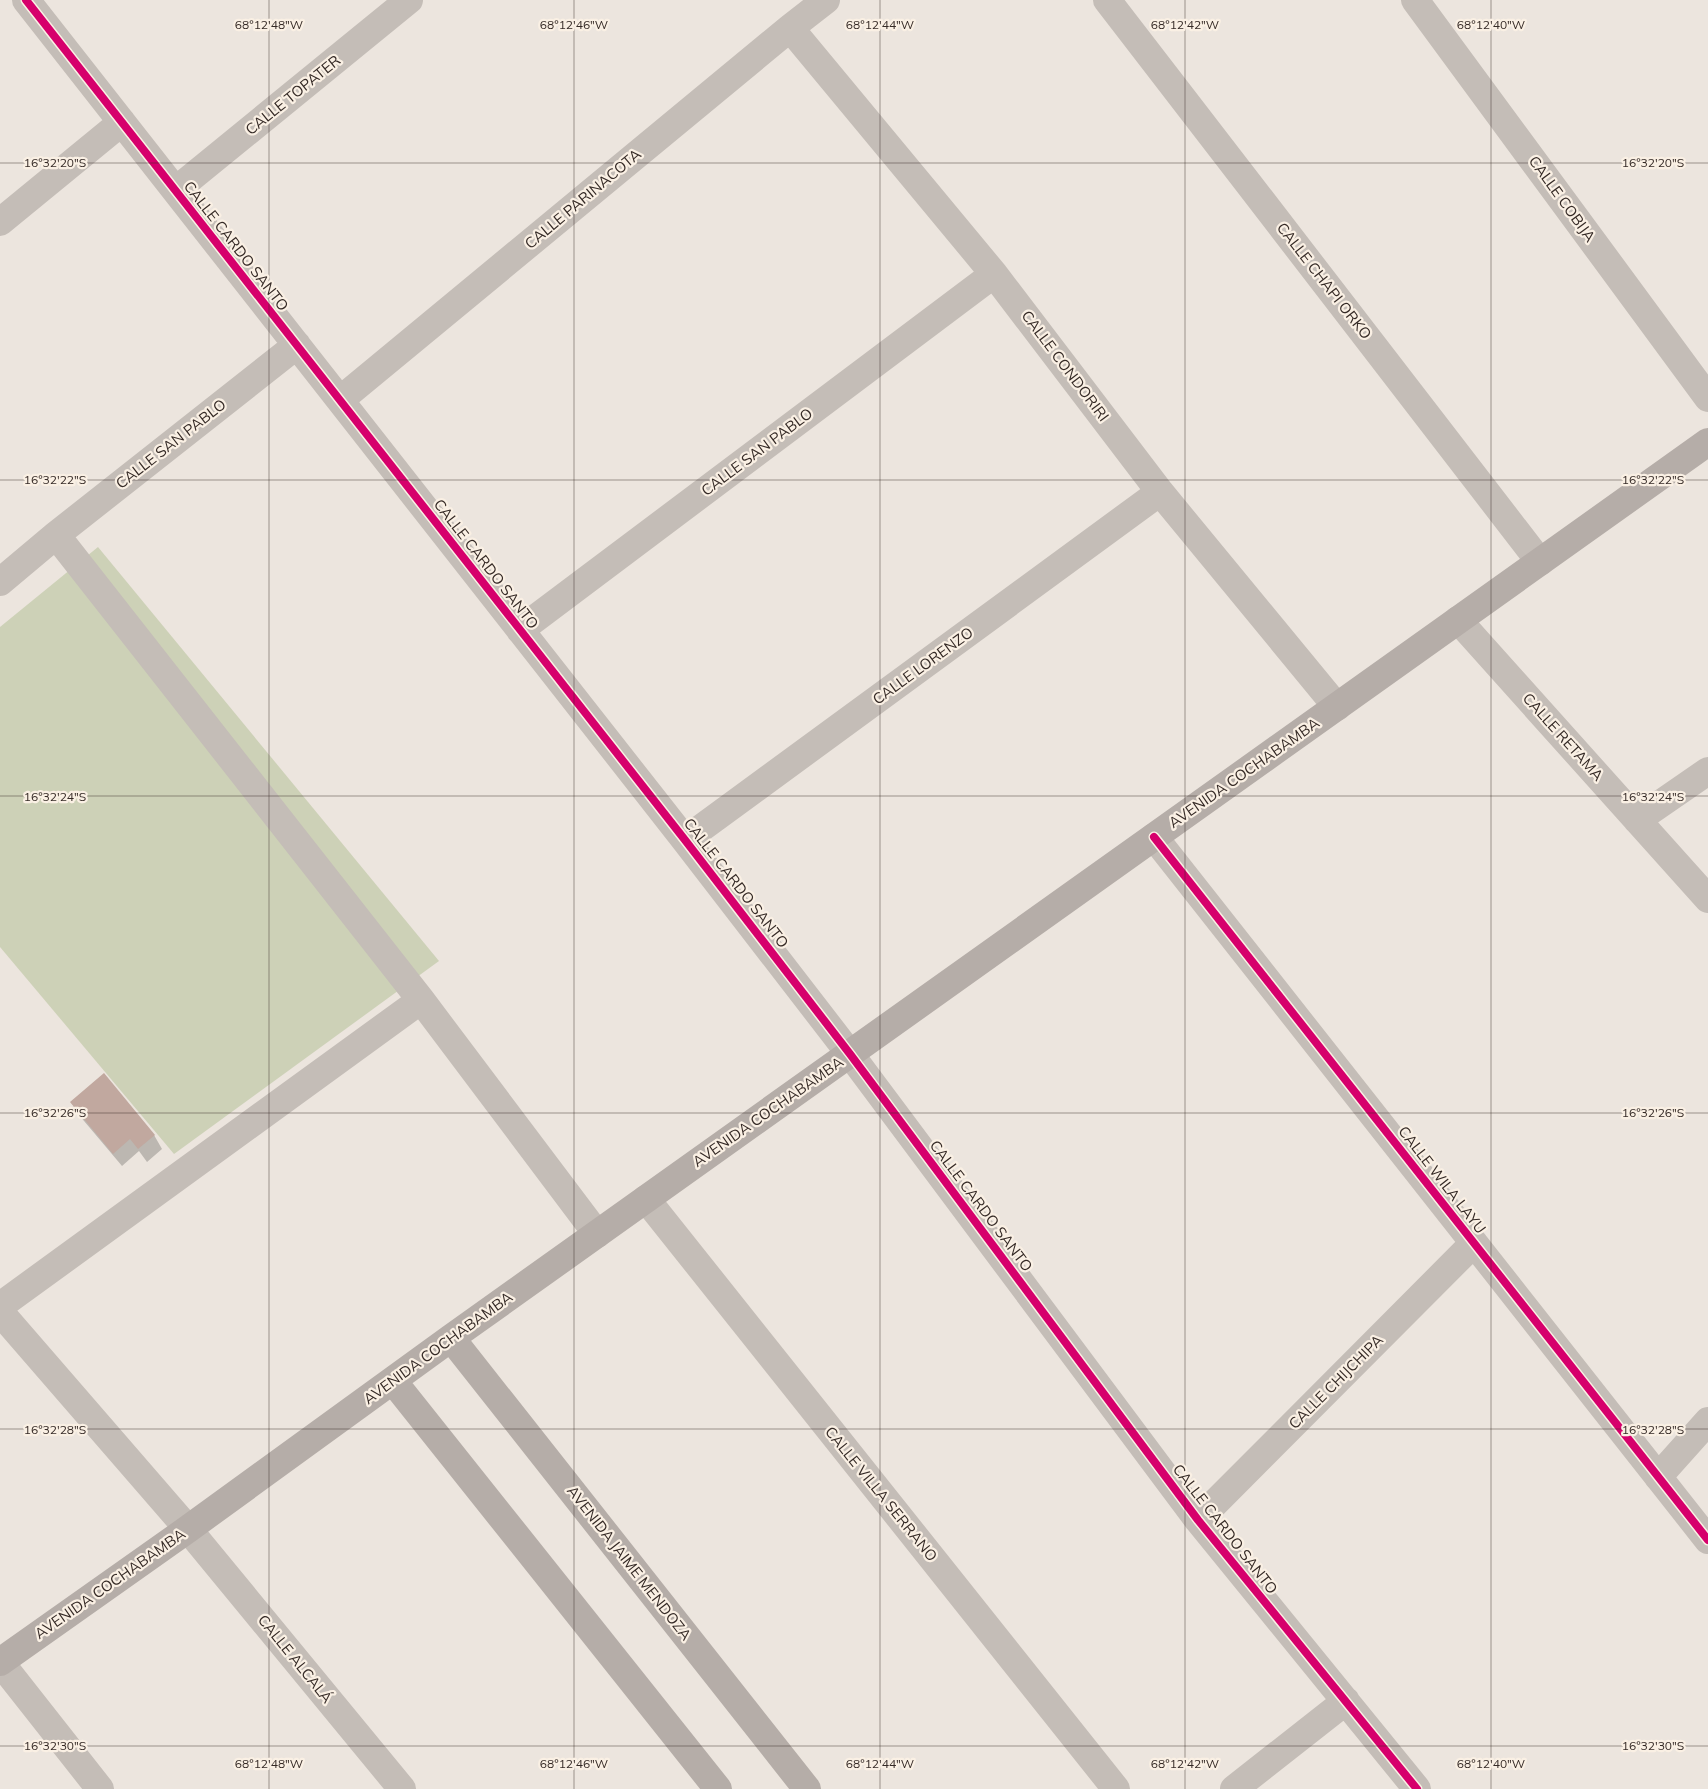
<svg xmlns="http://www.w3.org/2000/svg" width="1708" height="1789" viewBox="0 0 1708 1789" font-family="Mulish,sans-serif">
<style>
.green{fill:#cdd1b7}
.shadow{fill:#0003}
.building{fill:#c1a89f}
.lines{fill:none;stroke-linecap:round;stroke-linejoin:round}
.minor{stroke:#c4bdb7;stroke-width:28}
.secondary{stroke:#b5ada8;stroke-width:28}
.cycleway-casing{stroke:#faf0e4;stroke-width:11}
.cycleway{stroke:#d6006c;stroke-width:8}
.ticks{fill:none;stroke:#352a26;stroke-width:1;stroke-opacity:0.45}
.labels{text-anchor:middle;stroke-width:4.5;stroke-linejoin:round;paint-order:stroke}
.street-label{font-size:15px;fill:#352a26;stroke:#faf0e4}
.ticks-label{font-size:12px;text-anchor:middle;fill:#352a26;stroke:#faf0e4;stroke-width:4.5;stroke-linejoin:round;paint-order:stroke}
</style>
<rect width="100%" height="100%" fill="#ece5de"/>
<path class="green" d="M98 547 439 961 174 1154 0 947V627Z"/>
<path class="shadow" d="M104 1075 154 1135 162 1149 147 1162 139 1151 122 1166 79 1115 71 1102Z"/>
<path class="building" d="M104 1073 155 1135 138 1149 130 1139 113 1154 70 1102Z"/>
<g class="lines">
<path class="minor" d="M26 0 685 840 850 1054 1198 1520 1417 1789
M1107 0 1540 562
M1415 0 1708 398
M790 28 994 274 1160 492 1337 707
M176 190 409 0
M0 222 122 122
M340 400 790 28 826 0
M56 535 421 1000 597 1234
M0 582 56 535 297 345
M1458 620 1708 899
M520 630 994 274
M1637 820 1708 771
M1154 837 1708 1540
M685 840 1160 492
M646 1199 1116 1789
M0 1306 421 1000
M0 1312 188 1529 402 1789
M1658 1477 1708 1421
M1198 1520 1474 1243
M0 1662 100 1789
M1234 1789 1346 1701"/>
<path class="secondary" d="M451 1338 807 1789
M393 1381 718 1789
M0 1662 188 1529 451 1338 1708 442"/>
<g class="cycleway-casing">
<path id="cycleway" d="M26 0 685 840 850 1054 1198 1520 1417 1789
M1154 837 1708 1540"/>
</g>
<use href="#cycleway" class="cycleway"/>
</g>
<path class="ticks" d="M269 0V1789M574 0V1789M880 0V1789M1185 0V1789M1491 0V1789M0 163H1708M0 480H1708M0 796H1708M0 1113H1708M0 1429H1708M0 1746H1708"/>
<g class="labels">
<g class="street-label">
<text transform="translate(293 95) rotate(-39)" y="5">CALLE TOPATER</text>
<text transform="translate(583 199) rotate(-40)" y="5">CALLE PARINACOTA</text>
<text transform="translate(1562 199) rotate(54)" y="5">CALLE COBIJA</text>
<text transform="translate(236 246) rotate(52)" y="5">CALLE CARDO SANTO</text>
<text transform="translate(1324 281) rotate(52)" y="5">CALLE CHAPI ORKO</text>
<text transform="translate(1065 366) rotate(53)" y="5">CALLE CONDORIRI</text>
<text transform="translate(171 444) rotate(-38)" y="5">CALLE SAN PABLO</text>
<text transform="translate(757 452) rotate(-37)" y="5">CALLE SAN PABLO</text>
<text transform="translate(486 564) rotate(52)" y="5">CALLE CARDO SANTO</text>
<text transform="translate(923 666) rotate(-36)" y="5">CALLE LORENZO</text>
<text transform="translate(1563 737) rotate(48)" y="5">CALLE RETAMA</text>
<text transform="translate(1244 773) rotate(-35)" y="5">AVENIDA COCHABAMBA</text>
<text transform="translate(736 883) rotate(52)" y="5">CALLE CARDO SANTO</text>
<text transform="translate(768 1112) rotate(-35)" y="5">AVENIDA COCHABAMBA</text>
<text transform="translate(1442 1180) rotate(52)" y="5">CALLE WILA LAYU</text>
<text transform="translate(981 1206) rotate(53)" y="5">CALLE CARDO SANTO</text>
<text transform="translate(438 1348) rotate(-36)" y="5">AVENIDA COCHABAMBA</text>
<text transform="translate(1336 1382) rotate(-45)" y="5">CALLE CHIJCHIPA</text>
<text transform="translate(881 1494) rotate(51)" y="5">CALLE VILLA SERRANO</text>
<text transform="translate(1225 1529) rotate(52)" y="5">CALLE CARDO SANTO</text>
<text transform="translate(629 1563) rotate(52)" y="5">AVENIDA JAIME MENDOZA</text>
<text transform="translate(110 1584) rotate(-35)" y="5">AVENIDA COCHABAMBA</text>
<text transform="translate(295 1659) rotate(51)" y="5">CALLE ALCALÁ</text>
</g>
</g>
<g class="ticks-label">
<text x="269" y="29">68°12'48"W</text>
<text x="574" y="29">68°12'46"W</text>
<text x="880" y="29">68°12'44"W</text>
<text x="1185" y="29">68°12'42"W</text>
<text x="1491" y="29">68°12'40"W</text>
<text x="55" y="167">16°32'20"S</text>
<text x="1653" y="167">16°32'20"S</text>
<text x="55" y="484">16°32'22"S</text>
<text x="1653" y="484">16°32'22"S</text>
<text x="55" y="801">16°32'24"S</text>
<text x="1653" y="801">16°32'24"S</text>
<text x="55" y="1117">16°32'26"S</text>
<text x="1653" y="1117">16°32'26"S</text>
<text x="55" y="1434">16°32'28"S</text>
<text x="1653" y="1434">16°32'28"S</text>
<text x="55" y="1750">16°32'30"S</text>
<text x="1653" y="1750">16°32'30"S</text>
<text x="269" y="1768">68°12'48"W</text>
<text x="574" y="1768">68°12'46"W</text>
<text x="880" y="1768">68°12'44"W</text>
<text x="1185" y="1768">68°12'42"W</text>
<text x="1491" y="1768">68°12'40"W</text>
</g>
</svg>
